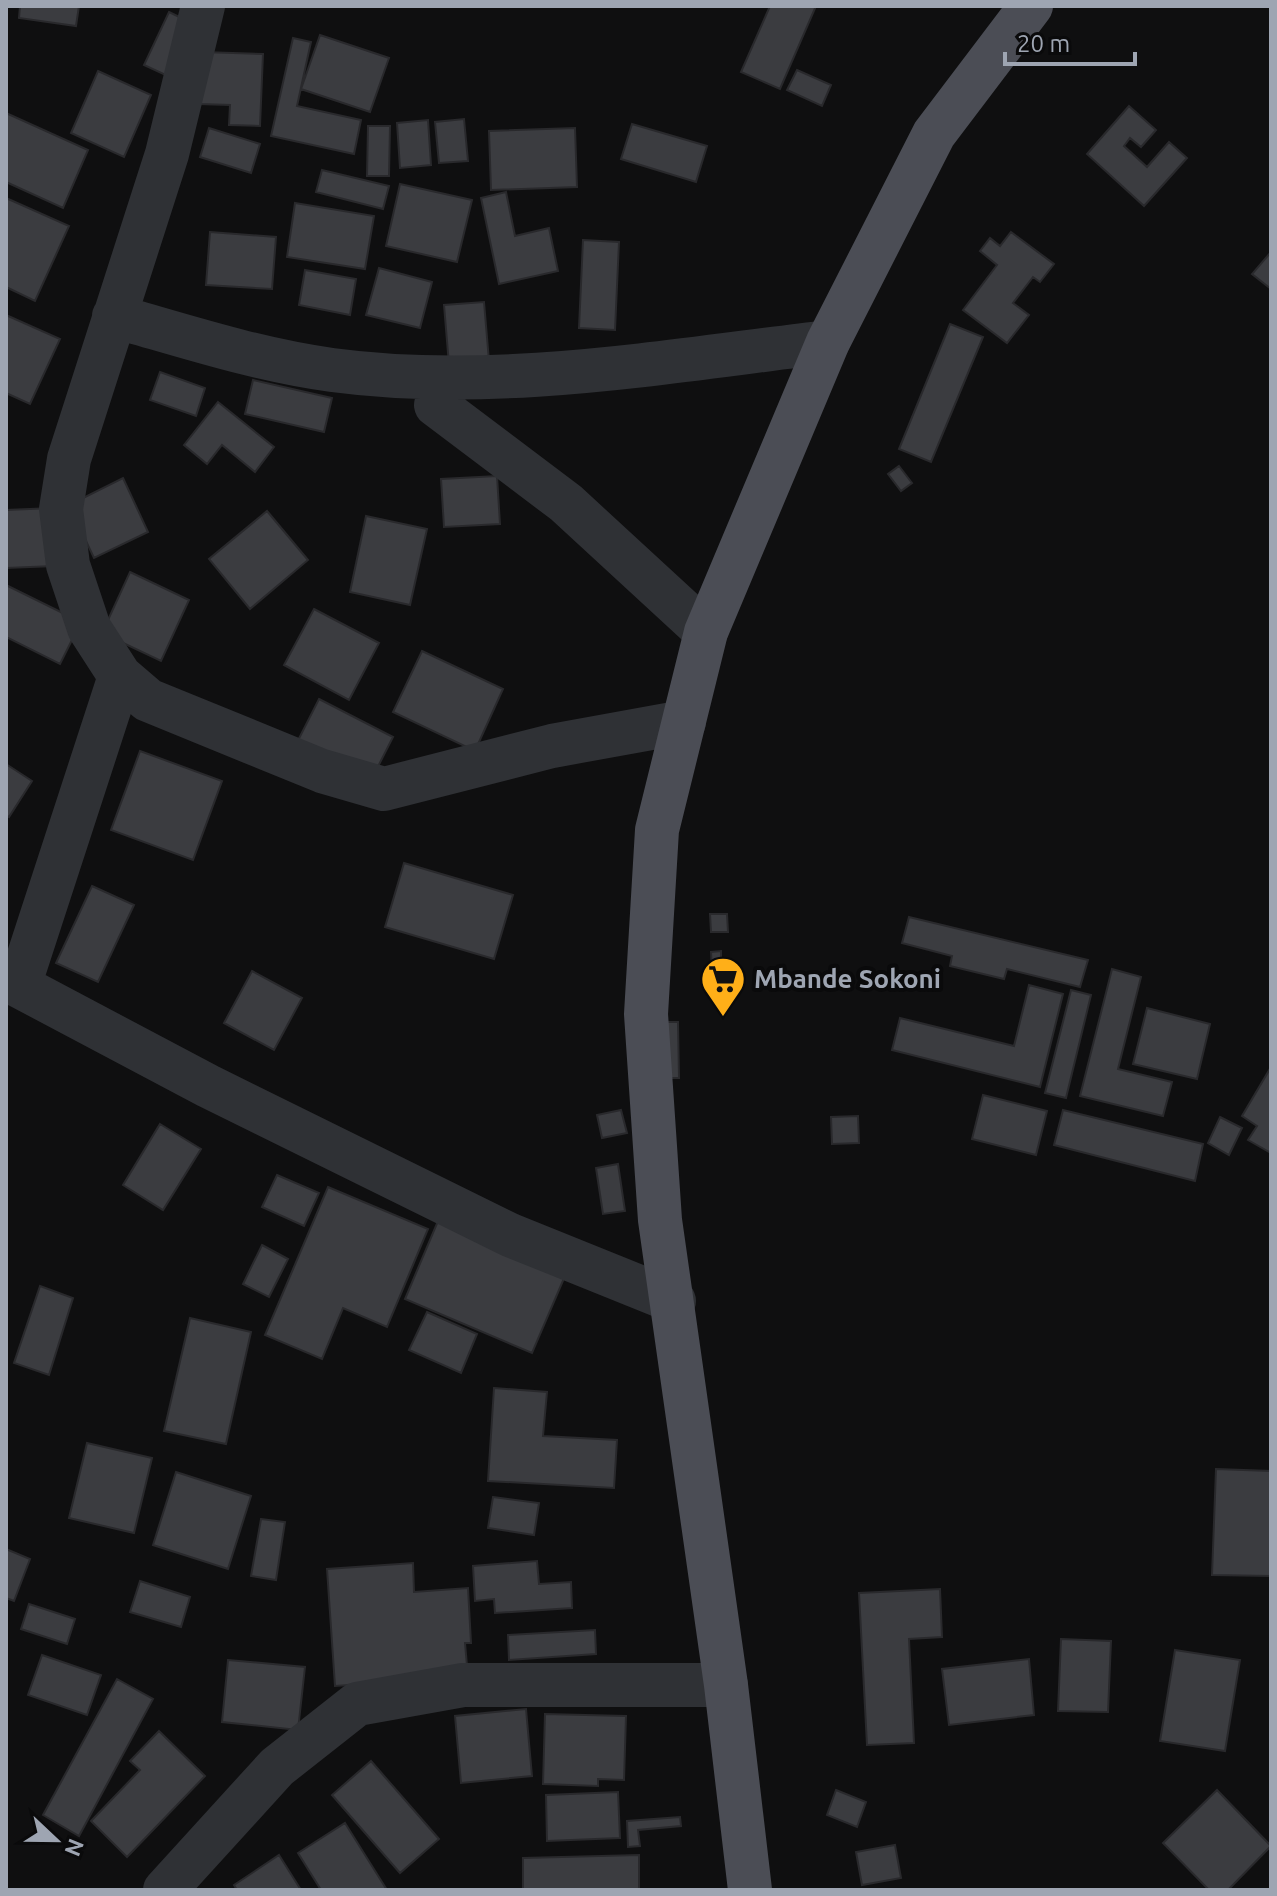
<svg xmlns="http://www.w3.org/2000/svg" width="1277" height="1896" viewBox="0 0 1277 1896" font-family="Ubuntu,sans-serif">
  <rect width="100%" height="100%" fill="#0f0f10"/>
  <path fill="#3b3c40" stroke="#29292c" stroke-width="2" d="M20 6H79L76 26 19 18Z
    M770 6H816L780 89 741 72Z
    M169 12 196 25 172 78 144 65Z
    M320 35 389 58 370 112 301 89Z
    M293 38 311 42 297 106 361 120 354 154 271 136Z
    M202 52 263 54 260 126 229 125 230 105 199 104Z
    M797 70 831 85 822 106 787 90Z
    M98 71 151 95 124 157 71 133Z
    M1129 106 1156 130 1141 147 1130 138 1124 146 1147 167 1169 142 1187 158 1144 206 1087 154Z
    M6 113 88 150 63 208 6 182Z
    M464 119 468 161 439 163 435 122Z
    M428 120 431 165 400 168 397 123Z
    M632 124 707 146 696 182 621 159Z
    M368 126H390L389 176H367Z
    M209 128 260 144 251 173 200 157Z
    M575 128 577 187 491 190 489 131Z
    M322 170 389 186 383 209 316 192Z
    M400 184 472 200 457 262 386 246Z
    M506 192 515 236 549 228 558 271 499 284 481 198Z
    M6 198 69 226 35 301 6 287Z
    M295 203 374 216 365 269 287 257Z
    M210 232 276 237 272 289 206 285Z
    M1011 232 1054 264 1040 282 1033 277 1013 303 1029 315 1007 343 963 310 997 265 980 251 990 238 1000 246Z
    M583 240 619 242 615 330 579 328Z
    M1271 252V289L1252 274Z
    M379 268 432 282 420 328 366 315Z
    M305 270 356 279 350 315 299 305Z
    M484 302 489 361 449 365 444 305Z
    M6 315 60 339 30 404 6 393Z
    M950 324 983 337 931 462 899 449Z
    M160 372 205 388 196 416 150 400Z
    M253 380 332 398 324 432 245 414Z
    M218 402 274 447 255 472 222 445 207 464 184 445Z
    M899 466 912 483 901 491 888 474Z
    M497 476 500 524 444 527 441 479Z
    M123 478 148 532 94 558 69 505Z
    M53 508 55 566 6 568V510Z
    M267 511 308 560 250 609 209 559Z
    M366 516 427 529 410 605 350 592Z
    M130 572 189 600 161 661 102 633Z
    M6 585 81 622 60 664 6 637Z
    M314 609 379 643 349 700 284 665Z
    M422 651 503 689 475 751 393 712Z
    M319 699 393 737 360 802 286 764Z
    M140 751 222 781 193 860 111 830Z
    M6 764 32 781 9 817 6 815Z
    M404 863 513 895 494 959 385 927Z
    M92 886 134 905 98 982 56 963Z
    M710 914H727L728 932H711Z
    M909 917 1088 960 1080 987 1007 969 1004 979 950 966 952 956 902 943Z
    M721 951V971H712L711 952Z
    M1112 969 1141 977 1118 1069 1172 1082 1163 1116 1080 1096Z
    M252 971 302 998 274 1050 224 1023Z
    M1029 985 1063 994 1040 1087 892 1050 900 1018 1014 1046Z
    M1071 990 1091 995 1066 1098 1045 1093Z
    M1147 1008 1210 1024 1197 1079 1133 1064Z
    M662 1022H678L679 1078H663Z
    M1271 1067V1153L1248 1140 1257 1126 1242 1116Z
    M983 1095 1047 1111 1036 1155 972 1139Z
    M621 1110 627 1133 602 1138 597 1115Z
    M1063 1110 1203 1144 1195 1181 1054 1145Z
    M858 1116 859 1143 832 1144 831 1117Z
    M1220 1117 1242 1128 1229 1155 1208 1143Z
    M160 1124 201 1149 163 1210 123 1185Z
    M618 1164 625 1211 603 1214 596 1168Z
    M277 1175 319 1193 304 1226 262 1207Z
    M328 1187 428 1229 387 1327 343 1308 322 1359 265 1335Z
    M438 1221 565 1276 532 1353 405 1299Z
    M262 1245 288 1259 269 1297 243 1284Z
    M40 1286 73 1298 49 1375 14 1363Z
    M427 1312 477 1334 461 1373 409 1350Z
    M190 1318 251 1332 226 1444 164 1431Z
    M494 1388 547 1392 543 1436 617 1440 614 1488 488 1481Z
    M87 1443 152 1458 134 1533 69 1518Z
    M1216 1469 1271 1471V1576L1212 1575Z
    M176 1472 251 1496 228 1569 153 1545Z
    M493 1497 539 1503 534 1535 488 1528Z
    M261 1519 285 1522 276 1580 251 1576Z
    M6 1549 30 1559 14 1601 6 1598Z
    M537 1561 539 1584 571 1582 572 1608 495 1613 494 1599 475 1601 473 1566Z
    M413 1563 414 1592 468 1588 471 1643H465L468 1677 335 1686 327 1569Z
    M140 1581 190 1597 181 1627 130 1612Z
    M940 1589 942 1637 909 1639 914 1743 867 1745 859 1593Z
    M29 1604 75 1619 67 1644 21 1629Z
    M595 1630 596 1654 509 1660 508 1635Z
    M1061 1639 1111 1641 1108 1712 1058 1711Z
    M1175 1650 1240 1660 1225 1751 1160 1741Z
    M42 1655 101 1675 87 1715 28 1695Z
    M1029 1659 1034 1715 949 1725 942 1669Z
    M228 1660 305 1667 298 1730 222 1722Z
    M117 1679 153 1699 79 1836 43 1815Z
    M526 1709 532 1776 461 1783 455 1716Z
    M545 1714 626 1716 624 1780 598 1779V1786L543 1784Z
    M159 1731 205 1776 127 1857 91 1821 140 1770 130 1761Z
    M371 1761 439 1839 400 1873 332 1795Z
    M836 1790 866 1802 857 1827 827 1815Z
    M1217 1790 1271 1846 1228 1890H1209L1163 1843Z
    M618 1792 620 1838 547 1841 546 1795Z
    M680 1817 681 1826 638 1830 640 1846 628 1847 627 1821Z
    M345 1823 387 1890H321L298 1853Z
    M895 1845 901 1878 862 1885 856 1852Z
    M279 1855 301 1890H237L234 1885Z
    M639 1855V1890H523V1858Z"/>
  <g fill="none" stroke-linecap="round" stroke-linejoin="round">
    <path stroke="#2f3135" stroke-width="44" d="M203 6 167 154 69 459 61 509 68 565 89 628 120 676 148 700 322 771 384 789 552 746 684 722
      M114 316C185 336 258 360 332 370 496 392 666 361 828 342
      M436 405 566 503 706 632
      M6 979 208 1086 510 1235 674 1301
      M19 986 120 676
      M165 1890 277 1767 357 1704 463 1685H726"/>
    <path stroke="#4b4d55" stroke-width="44" d="M750 1890 726 1685 660 1220 646 1014 657 830 706 632 828 342 934 134 1031 6"/>
  </g>
  <defs>
    <g id="supermarket-pin" transform="scale(2.3)"><path d="M0 17L-7.5 6A9.5 9.5 0 1 1 7.5 6Z" fill="#ffaf18" stroke="#0a0a0b"/><path d="M-6-5.5h2.5l.6 2H6L4.5 2H-2.5L-4.4-4H-6ZM-1.5 3.2a1.3 1.3 0 1 0 .1 0ZM3 3.2a1.3 1.3 0 1 0 .1 0Z" fill="#111"/></g>
  </defs>
  <g fill-rule="evenodd">
    <use href="#supermarket-pin" x="723" y="979"/>
  </g>
  <g text-anchor="middle" stroke-width="8" stroke-linejoin="round" paint-order="stroke">
    <g font-size="26" font-weight="bold" fill="#9ea5b2" stroke="#0a0a0b" text-anchor="start">
      <text x="754" y="988">Mbande Sokoni</text>
    </g>
  </g>
  <rect width="1277" height="1896" fill="none" stroke="#9ea5b2" stroke-width="16"/>
  <g transform="translate(56 1840) rotate(112)" stroke="#0a0a0b" stroke-width="6" paint-order="stroke">
  <path d="M0-6L14 30L0 20L-14 30Z" fill="#9ea5b2"/>
  <text y="-12" font-size="22" font-weight="bold" text-anchor="middle" fill="#9ea5b2">N</text>
  </g>
  <path d="M1005 52v12h130v-12" fill="none" stroke="#9ea5b2" stroke-width="4"/>
  <text x="1017" y="52" font-size="24" fill="#9ea5b2" stroke="#0a0a0b" stroke-width="6" paint-order="stroke">20 m</text>
</svg>
